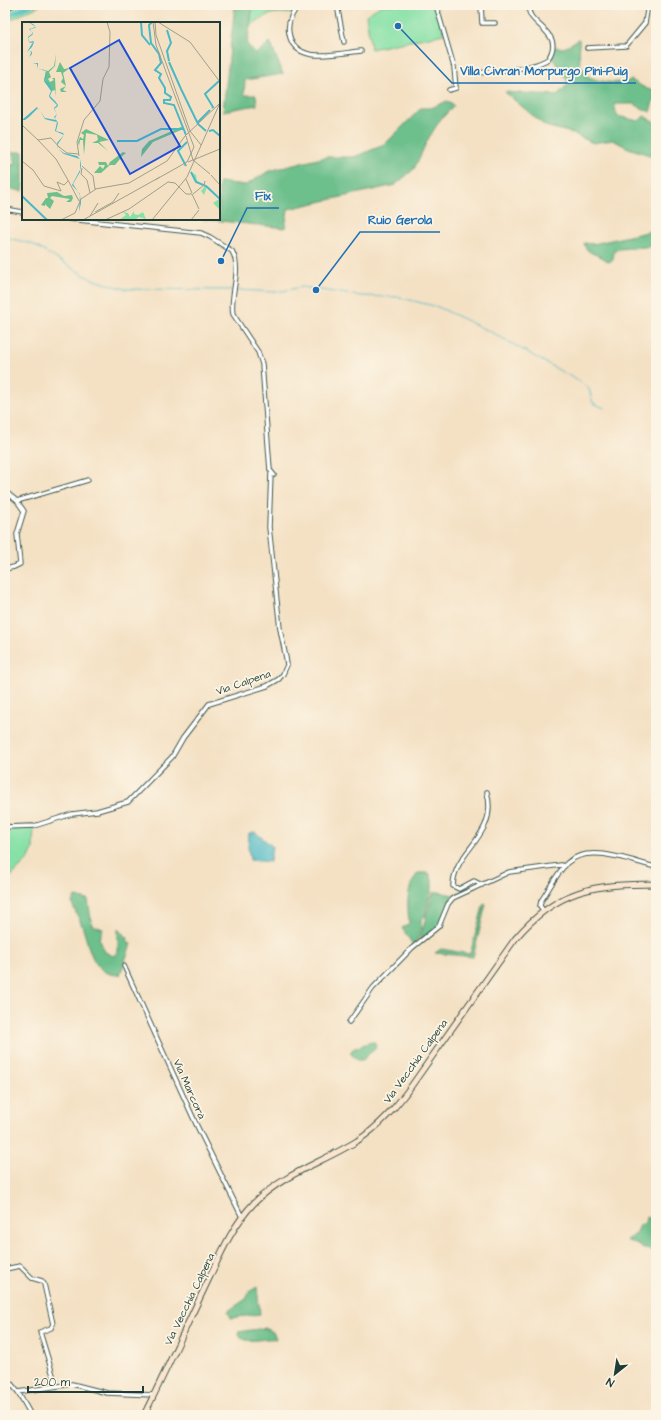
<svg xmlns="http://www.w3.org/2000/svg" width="661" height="1420" viewBox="0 0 661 1420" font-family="'Architects Daughter',sans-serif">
  <rect width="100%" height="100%" fill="#fcf5e5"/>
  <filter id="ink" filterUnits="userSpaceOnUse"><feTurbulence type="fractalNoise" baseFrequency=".025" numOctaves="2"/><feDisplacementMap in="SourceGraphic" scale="8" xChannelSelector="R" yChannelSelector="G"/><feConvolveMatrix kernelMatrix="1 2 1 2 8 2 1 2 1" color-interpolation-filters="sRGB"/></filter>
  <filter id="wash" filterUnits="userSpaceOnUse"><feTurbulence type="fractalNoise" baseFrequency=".012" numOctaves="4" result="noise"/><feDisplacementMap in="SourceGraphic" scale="16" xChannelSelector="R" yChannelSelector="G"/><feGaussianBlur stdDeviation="0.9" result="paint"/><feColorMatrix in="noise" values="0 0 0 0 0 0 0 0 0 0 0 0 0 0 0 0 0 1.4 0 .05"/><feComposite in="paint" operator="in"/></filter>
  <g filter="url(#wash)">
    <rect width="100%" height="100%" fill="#f4e1c4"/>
    <path fill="#87e1a7" stroke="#538f6e" d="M13 5H41L5 22V9Z
      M252 5H299L292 14C273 10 261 16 248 29L251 21Z
      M382 5H436L444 34 371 49 366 15Z
      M34 826 33 849 28 860 5 882V827Z"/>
    <path fill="#6dbf8c" stroke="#467e60" d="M235 5H253L247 44 256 54 270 42 283 74 245 80 244 95H256L257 105 223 111Z
      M579 39 580 66 584 68 585 75C598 82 617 85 631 80L647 89 656 91 650 112 634 104H614L617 116 639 121 644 116 656 123V157L628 148 613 140 593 143 572 133 545 126 505 92 557 95 569 83 551 56 554 47 564 48Z
      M447 101 454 106 440 120 428 139 414 169 395 185 288 209 285 228 203 219H219V182L246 185 269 171 326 157H354L384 145 421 108H431Z
      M12 152H23V191L11 189 5 194V166L16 164Z
      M656 230V246L619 249 614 251 613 260 608 262C601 253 586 256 584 243L593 244Z
      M418 873H429L432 880V888L425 916 421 920C421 929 420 939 413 945L402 928 408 925 409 922C407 903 406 889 418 873Z
      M475 885 477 886 451 900 440 925 419 942 433 893 439 892 453 895Z
      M75 897 88 900 92 925 103 929 99 938 105 952 113 956 118 952V929L128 938 127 942 131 944 120 975C90 976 89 943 81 923 78 916 74 910 72 903Z
      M484 903 486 904 473 957 435 953 441 949 470 954Z
      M370 1042H375L376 1047 363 1060H357L350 1053 353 1049Z
      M646 1217 656 1220V1253L626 1240 636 1234 640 1225 645 1223Z
      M257 1287 260 1314 231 1318 228 1311 246 1299 249 1292Z
      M265 1328 273 1332 276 1339C263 1337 242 1347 238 1332Z"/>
    <path fill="#4ab8c5" stroke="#347a7c" d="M255 832 272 846 270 862 250 860 248 847 249 833Z"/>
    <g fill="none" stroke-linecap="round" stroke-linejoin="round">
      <path stroke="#4ab8c5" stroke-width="1" d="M5 237 32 244 91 279 125 289 233 290
        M236 290 277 292 302 287 360 296 398 297 438 307 493 333 582 383 589 389 593 403 604 408"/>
      <path stroke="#4ab8c5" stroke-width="4" d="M5 17 31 5"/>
    </g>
  </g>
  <g filter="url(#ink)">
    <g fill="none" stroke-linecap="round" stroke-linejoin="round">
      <g stroke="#3f564a" stroke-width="5.5">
        <path id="street" d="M299 5C292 13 287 23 289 33 294 66 338 53 361 51
          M337 5 344 42
          M436 5 454 67 456 88 449 90
          M481 5 482 23H495
          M587 48 626 46 645 23 648 5
          M475 73C493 72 533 69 548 59 567 31 524 25 529 5
          M5 209 23 212
          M69 219 201 233 210 237 232 251C243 270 229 295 233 314L258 352 262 364 270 470 274 475
          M5 491 17 501 24 511 17 534 20 564 14 567 5 569
          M17 501 88 480
          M5 827 34 826 72 814 97 811 128 802 172 757 183 738 209 704 267 686 279 679 283 674 287 665 286 658 280 629 269 527 271 473
          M482 885 474 881 459 889 453 886C454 849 499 837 487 792
          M543 910 540 906 541 901C549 889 557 873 567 863 589 843 630 861 656 867
          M124 966 197 1126 242 1217
          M349 1022 373 988 412 948 439 926 448 904 453 898 509 872 561 865 565 866
          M5 1269 20 1266 32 1278 42 1281 44 1284 53 1324 51 1328 40 1332 56 1385
          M5 1376 18 1392 31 1415
          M18 1392 72 1384 107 1393 154 1395"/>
      </g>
      <g stroke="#3f564a" stroke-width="7">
        <path id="secondary" d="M5 8 11 5
          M144 1415C165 1373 185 1329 205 1287 219 1258 231 1227 254 1203 283 1174 323 1162 357 1141 380 1126 396 1107 412 1085L515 939C557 889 594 884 656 884"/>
      </g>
      <use href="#street" stroke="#fff" stroke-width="3.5"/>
      <use href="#secondary" stroke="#fbe5cf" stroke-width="5"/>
    </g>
  </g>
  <g text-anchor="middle" stroke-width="3.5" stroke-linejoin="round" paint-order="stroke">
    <g font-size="11" fill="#1f3d34" stroke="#fcf5e5">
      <text transform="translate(243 682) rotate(-19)" y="4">Via Calpena</text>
      <text transform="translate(415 1061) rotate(-54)" y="4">Via Vecchia Calpena</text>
      <text transform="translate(190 1089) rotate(66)" y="4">Via Marcorà</text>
      <text transform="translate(189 1299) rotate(-64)" y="4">Via Vecchia Calpena</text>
    </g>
  </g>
  <g transform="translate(22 22)">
    <rect width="198" height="198" fill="#f4e1c4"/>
    <path d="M171 151 174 153 175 159 187 165 198 177V188L191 181 197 177 185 165 182 173 179 169 183 164 173 159ZM112 189V192L116 193 121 190 124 197 117 195 114 197 97 198 104 193 101 190 106 191 108 195Z" fill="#87e1a7"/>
    <path d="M34 32 33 44 27 50 29 55 26 57 28 60 32 58 30 56H33L34 75 33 68 30 69 22 59 24 49 19 47 26 49 32 44ZM38 40 42 47 48 46 41 51 44 64 41 68 45 70H39L38 67 44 64 39 60 41 56 39 50H34ZM159 105 162 106V107L159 106V108L131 120 119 135 120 127 127 119ZM64 107 87 118 77 120 86 129 76 121H70L76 118 75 113 64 111 62 133 61 118H58L57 124 56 120 58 115 61 117 62 113 59 111ZM101 130 104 131 99 135 100 139 98 137 93 143H88L79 151H72L78 144 81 147 83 143H77L76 140H84L86 144 88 140ZM35 170 42 174 50 173 51 176 49 180H44L48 177 30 174 28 176 32 179 28 187 23 182V184L19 183 24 176H26L25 171Z" fill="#6dbf8c"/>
    <path d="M6 0 11 2 14 5 13 6 8 7 11 12 10 13 6 16 7 18V19L8 20 11 19 12 20 10 25 5 30 6 31 9 29H10V32L7 35 11 37V41H16V47L22 48 24 49V56L22 59 27 61 28 64 30 69 28 74 33 79 36 83 35 85 32 87 35 92 33 96 36 101 34 109 41 111 42 113 36 122V127L42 131 55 134 58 137 59 143 58 150 51 162 58 173 59 181 57 190 63 198 57 190 58 172 50 163 58 148V137L42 132 36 127 35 121 42 113 33 109 35 100 26 98 23 97 16 86 7 95 3 98H0L15 85 23 96 34 98 32 95 35 92 32 86 35 83 28 76 27 74 29 69 22 59 24 49 16 47 15 42 11 41V37L7 35 10 29 6 31 5 30 11 20 9 21 7 20 6 16V15L11 11 7 7 14 5Z" fill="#4ab8c5"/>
    <path fill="none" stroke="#4ab8c5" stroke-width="2" d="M119 0 120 13 128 23M130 0 127 3 129 21 137 32 139 41 133 48 139 52 137 56 143 66V71L149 75 148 78H142V81L152 83 164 113M145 8 149 21 145 29 147 39M147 40 159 67M159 67 176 102 184 109M190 86 191 85 183 72 197 59M176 100 188 88M187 109 191 108 198 114M95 119H115L139 107H162M164 144 156 129 165 120M169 150 174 160 184 164 198 177M0 174 25 198"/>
    <path fill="none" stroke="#9f9f8a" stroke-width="1" d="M131 0 134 23 172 125 165 140 133 158M133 0 134 13 168 109 179 123M136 0 168 20 198 60M0 103 16 118 29 116 38 126M164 114 171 138 188 152M16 118 34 137 47 160M37 125 45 131 57 132M57 134 55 120 62 98 78 79 81 57 87 45 88 10 85 0M0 139 11 148 22 164M166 140 198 127M60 144 71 154 73 167M60 146 59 152 65 158 68 171M189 153 198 163M164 157 170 171M47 160 57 179M22 164 39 169 35 160 42 163 46 159M73 167 107 161 145 139 163 114 197 82M170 172 177 187M171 172 182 163 183 159M107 187 146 160 153 161 164 172H170M73 190 91 180 97 171M68 194 76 181M39 198 53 191 59 177 74 167M61 198 138 155M83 198 107 187M130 198 165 155 197 83M169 198 177 188"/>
    <path fill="#1d4ed8" fill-opacity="0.15" stroke="#1d4ed8" stroke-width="2" d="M97 18 158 124 108 152 48 46Z"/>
    <rect width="198" height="198" fill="none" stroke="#1f3d34" stroke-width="2"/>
  </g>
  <path fill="none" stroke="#1f6fb2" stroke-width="1.5" d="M398 26L452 83H636M221 261L247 208H279M316 290L360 232H440"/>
  <g fill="#1f6fb2" stroke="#fcf5e5" stroke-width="1.5">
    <circle cx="398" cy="26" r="4"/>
    <circle cx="221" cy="261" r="4"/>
    <circle cx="316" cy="290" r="4"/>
  </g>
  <g font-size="12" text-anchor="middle" font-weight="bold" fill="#1f6fb2" stroke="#fcf5e5" stroke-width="3.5" stroke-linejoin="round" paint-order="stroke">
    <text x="544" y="75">Villa Civran Morpurgo Pini-Puig</text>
    <text x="263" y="200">Fix</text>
    <text x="400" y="224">Ruio Gerola</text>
  </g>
  <rect width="661" height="1420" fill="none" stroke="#fcf5e5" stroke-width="20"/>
  <g transform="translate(615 1374) rotate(210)" stroke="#fcf5e5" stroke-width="3" paint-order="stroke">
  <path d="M0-3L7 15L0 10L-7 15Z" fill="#1f3d34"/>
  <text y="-6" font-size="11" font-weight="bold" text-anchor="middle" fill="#1f3d34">N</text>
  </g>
  <path d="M28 1386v6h115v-6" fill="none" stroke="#1f3d34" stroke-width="2"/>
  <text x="34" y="1386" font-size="12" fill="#1f3d34" stroke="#fcf5e5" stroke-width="3" paint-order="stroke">200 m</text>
</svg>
